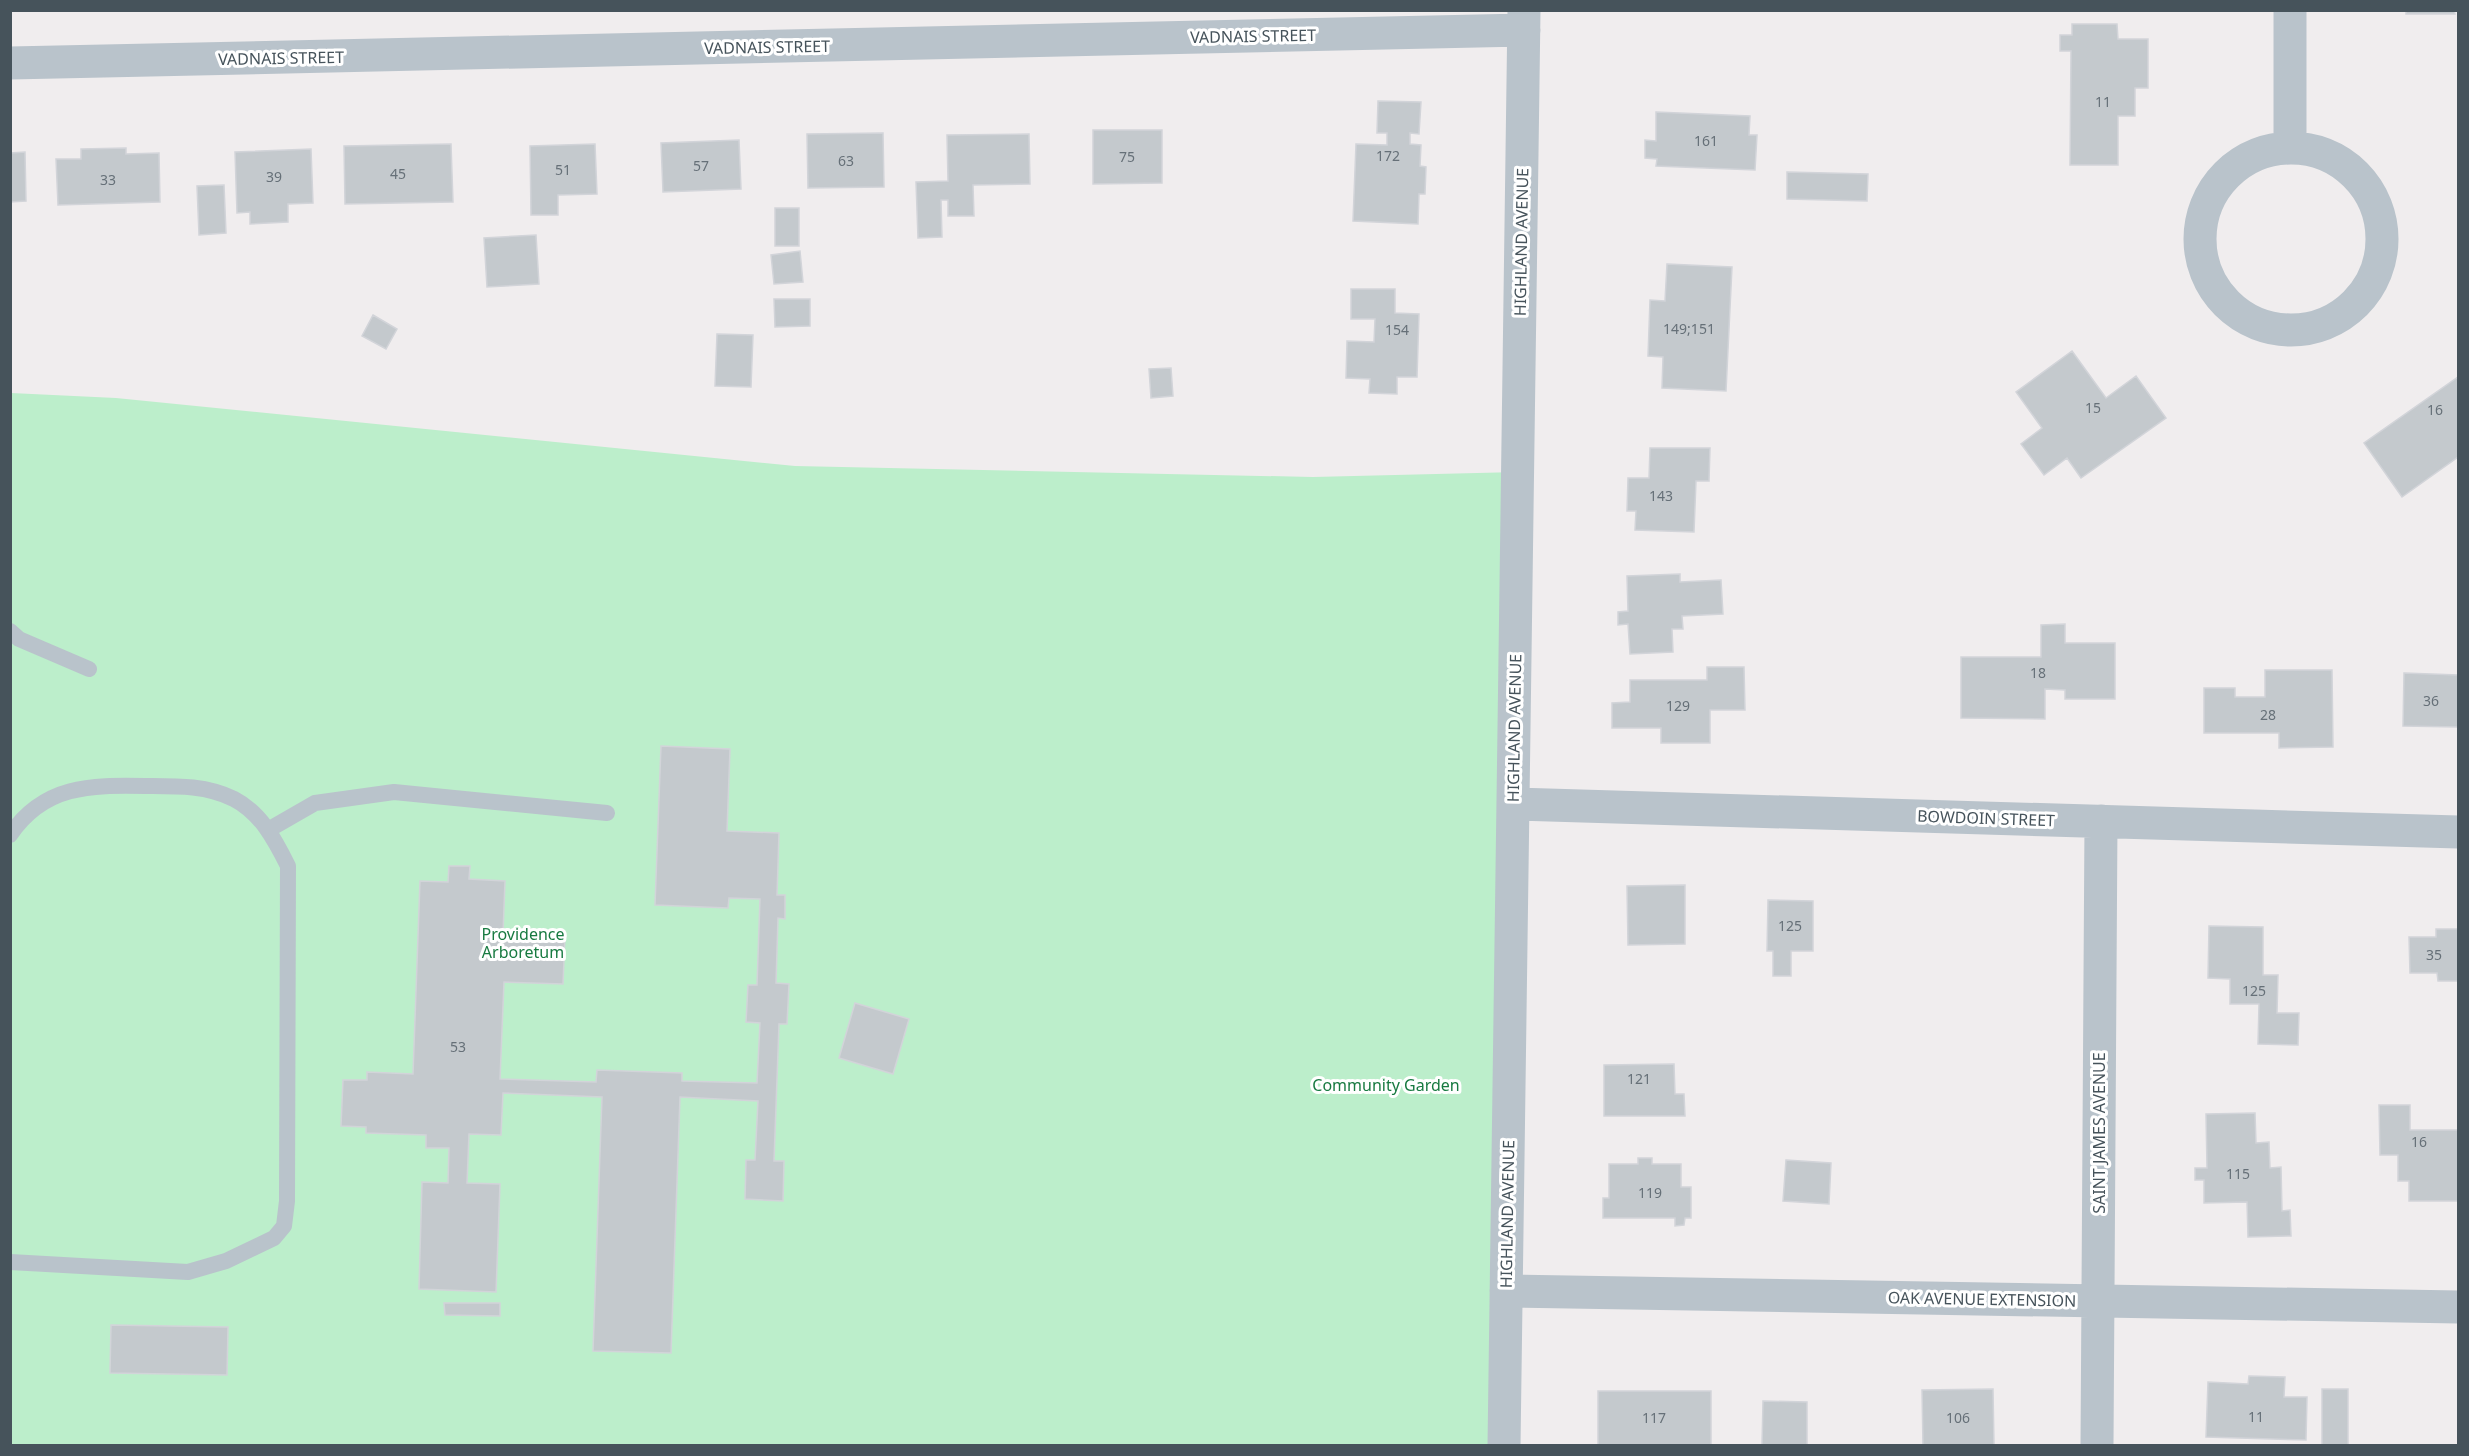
<svg xmlns="http://www.w3.org/2000/svg" width="2469" height="1456" viewBox="0 0 2469 1456" font-family="'Noto Sans',sans-serif">
  <rect width="100%" height="100%" fill="#f0edee"/>
  <path fill="#bceecb" d="M11 393 116 398 795 466 1313 477 1518 472 1504 1445 11 1446Z"/>
  <path fill="#c4c9cd" stroke="#d2d4d9" stroke-width="1.5" d="M2406 10H2454L2455 14H2406Z
    M2072 24H2117L2118 39H2148V88H2135V116H2118V165H2070L2071 51H2060V35H2072Z
    M1378 101 1421 102 1419 134 1410 133V144L1421 145 1420 166 1426 167 1425 194H1419L1418 224 1353 221 1356 144 1387 145V133H1377Z
    M1656 112 1750 116 1749 135H1757L1755 170 1656 166 1657 159 1645 158V140L1656 141Z
    M1093 130H1162V183L1093 184Z
    M883 133 884 187 808 188 807 134Z
    M1029 134 1030 184 973 185 974 216H948V200H941L942 237 918 238 916 182 948 181 947 135Z
    M739 140 741 189 663 192 661 143Z
    M451 144 453 202 345 204 344 146Z
    M595 144 597 194 558 195V215H531L530 146Z
    M126 148V154L159 153 160 202 58 205 56 159H81V149Z
    M311 149 313 203 288 204V222L250 224V212L237 213 235 152Z
    M25 152 26 201 10 202V153Z
    M1787 172 1868 174 1867 201 1787 199Z
    M224 185 226 233 199 235 197 186Z
    M775 208H799V246H775Z
    M536 235 539 284 487 287 484 238Z
    M800 251 803 282 774 284 771 255Z
    M1667 264 1732 267 1726 391 1662 388 1663 357 1648 356 1650 300 1665 301Z
    M1351 289H1395V313L1419 314 1417 377H1397V394L1369 393 1370 379 1346 378 1347 341 1374 342 1375 319H1351Z
    M774 299H810V326L775 327Z
    M373 315 397 329 386 349 362 336Z
    M717 334 753 335 751 387 715 386Z
    M2072 351 2106 398 2136 376 2166 418 2081 478 2067 458 2044 475 2021 444 2042 428 2016 392Z
    M1171 368 1173 396 1151 398 1149 369Z
    M2458 377V457L2402 497 2364 443Z
    M1650 448H1710L1709 481H1696L1694 532 1635 530 1636 511H1627L1628 478H1649Z
    M1680 574V582L1721 580 1723 614 1682 616 1683 629H1672L1673 652 1630 654 1628 624 1618 625V612L1628 611 1627 576Z
    M2065 624V643H2115V699H2065V690L2045 689V719L1961 718V657H2041V625Z
    M1707 667H1744L1745 710H1710V743H1661V728H1612V703L1630 702V680H1707Z
    M2265 670H2332L2333 747 2279 748V733H2204V688H2235V697H2265Z
    M2404 673 2458 675V727L2403 726Z
    M661 746 730 749 727 831 779 833 777 895H785V919L778 918 776 983 789 984 787 1024H779L774 1161H784L783 1201 745 1199 746 1160H755L758 1101 680 1097 671 1353 593 1351 602 1097 503 1093 501 1135 469 1134 467 1183 500 1184 496 1292 419 1289 422 1182 448 1183 449 1148H426V1135L366 1133V1127L341 1126 343 1080H367V1072L413 1074 420 881 448 882 449 866H470L469 879 505 881 503 934 565 936 563 984 504 982 500 1079 596 1082 597 1070 682 1073V1081L757 1083 760 1023 746 1022 748 985H757L760 899 729 898 728 908 655 905Z
    M1685 885V944L1628 945 1627 886Z
    M1768 900 1813 901V951H1791V976H1773V951H1767Z
    M2209 926 2263 927V975H2278L2277 1013H2299L2298 1045 2258 1044 2259 1004H2230V979L2208 978Z
    M2436 929H2458V981H2438L2437 973H2410L2409 937H2436Z
    M855 1003 909 1019 893 1074 839 1058Z
    M1674 1064 1675 1094H1684L1685 1116H1604V1065Z
    M2379 1105H2410V1130H2458V1201H2409V1181H2398V1155H2380Z
    M2255 1113 2256 1143 2269 1142 2270 1168 2281 1167 2282 1211 2290 1210 2291 1236 2248 1237 2247 1202 2204 1203V1180H2195V1168H2207L2206 1114Z
    M1638 1158H1652V1164H1681V1187H1691V1218H1685L1684 1225 1675 1226V1218H1603V1198H1609V1164H1638Z
    M1786 1160 1831 1163 1829 1204 1783 1201Z
    M444 1303H500V1316L445 1315Z
    M111 1325 228 1327 227 1375 110 1373Z
    M2249 1376 2285 1377 2284 1397H2307L2306 1440 2206 1437 2208 1382 2248 1384Z
    M1993 1389 1994 1446H1923L1922 1390Z
    M2322 1389H2348V1446H2322Z
    M1598 1391H1711V1446H1598Z
    M1763 1401 1807 1402V1446L1762 1445Z"/>
  <g fill="none" stroke-linecap="round" stroke-linejoin="round">
    <path stroke="#b9c3cb" stroke-width="16" d="M10 631 19 639 89 669
      M268 830 315 803 394 792 607 813
      M10 835C44 785 90 785 145 786 175 786 206 785 234 799 261 813 275 840 288 866L287 1201 284 1226 274 1238 226 1261 188 1272 10 1262"/>
    <path stroke="#b9c3cb" stroke-width="33" d="M2290 10V148
      M10 63 1524 30
      M2200 239a91 91 0 1 1 182 0a91 91 0 1 1-182 0Z
      M1513 804 2458 832
      M1506 1291 2458 1307
      M1504 1446 1524 10
      M2097 1446 2101 821"/>
  </g>
  <g text-anchor="middle" stroke-width="6" stroke-linejoin="round" paint-order="stroke">
    <g font-size="14" fill="#667078">
      <text x="2103" y="107">11</text>
      <text x="1706" y="146">161</text>
      <text x="1388" y="161">172</text>
      <text x="1127" y="162">75</text>
      <text x="846" y="166">63</text>
      <text x="701" y="171">57</text>
      <text x="563" y="175">51</text>
      <text x="398" y="179">45</text>
      <text x="274" y="182">39</text>
      <text x="108" y="185">33</text>
      <text x="1689" y="334">149;151</text>
      <text x="1397" y="335">154</text>
      <text x="2093" y="413">15</text>
      <text x="2435" y="415">16</text>
      <text x="1661" y="501">143</text>
      <text x="2038" y="678">18</text>
      <text x="2431" y="706">36</text>
      <text x="1678" y="711">129</text>
      <text x="2268" y="720">28</text>
      <text x="1790" y="931">125</text>
      <text x="2434" y="960">35</text>
      <text x="2254" y="996">125</text>
      <text x="458" y="1052">53</text>
      <text x="1639" y="1084">121</text>
      <text x="2419" y="1147">16</text>
      <text x="2238" y="1179">115</text>
      <text x="1650" y="1198">119</text>
      <text x="2256" y="1422">11</text>
      <text x="1654" y="1423">117</text>
      <text x="1958" y="1423">106</text>
    </g>
    <g font-size="16" fill="#46535b" stroke="#fff">
      <text transform="translate(1253 36) rotate(-1)" y="6">VADNAIS STREET</text>
      <text transform="translate(767 47) rotate(-1)" y="6">VADNAIS STREET</text>
      <text transform="translate(281 58) rotate(-1)" y="6">VADNAIS STREET</text>
      <text transform="translate(1521 242) rotate(-89)" y="6">HIGHLAND AVENUE</text>
      <text transform="translate(1514 728) rotate(-89)" y="6">HIGHLAND AVENUE</text>
      <text transform="translate(1986 818) rotate(2)" y="6">BOWDOIN STREET</text>
      <text transform="translate(2099 1133) rotate(-90)" y="6">SAINT JAMES AVENUE</text>
      <text transform="translate(1507 1214) rotate(-89)" y="6">HIGHLAND AVENUE</text>
      <text transform="translate(1982 1299) rotate(1)" y="6">OAK AVENUE EXTENSION</text>
    </g>
    <g font-size="16" fill="#187a41" stroke="#fff">
      <text x="523" y="940">Providence<tspan x="523" dy="18">Arboretum</tspan></text>
      <text x="1386" y="1091">Community Garden</text>
    </g>
  </g>
  <rect width="2469" height="1456" fill="none" stroke="#46535b" stroke-width="24"/>
</svg>
